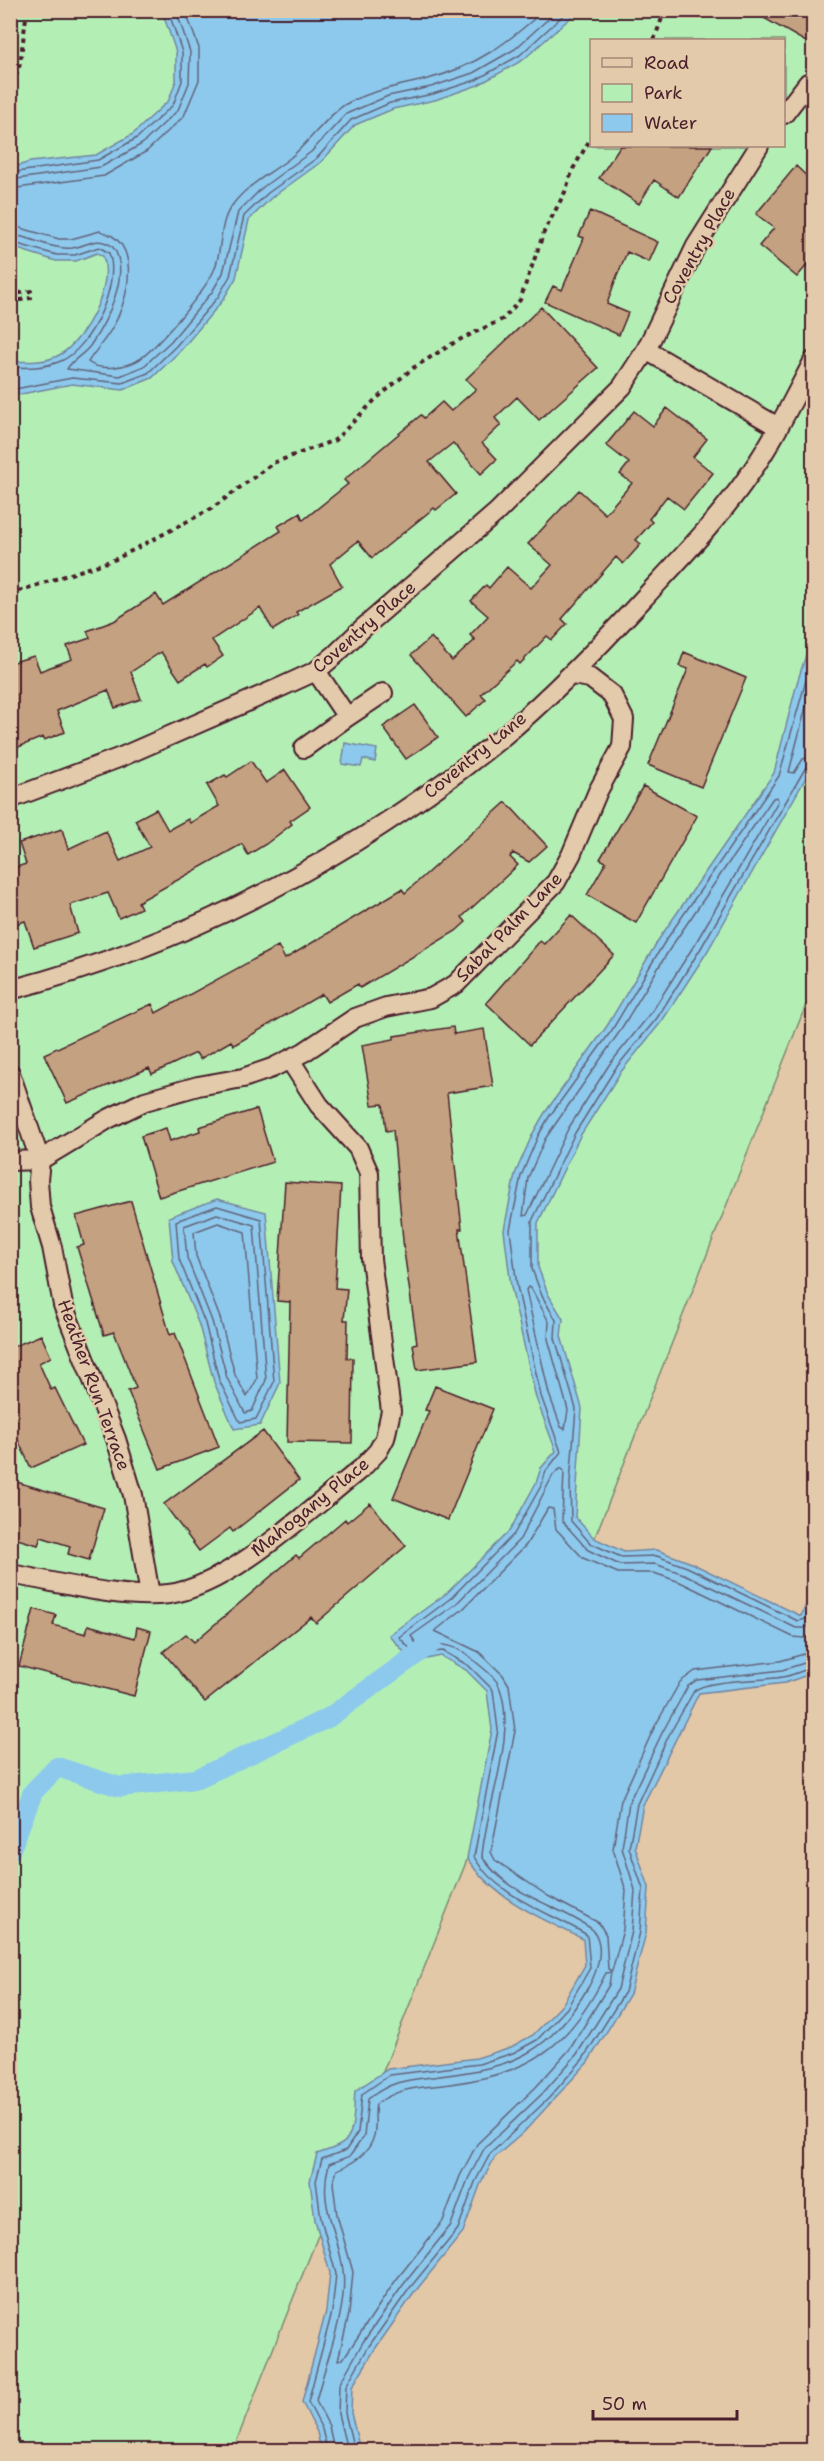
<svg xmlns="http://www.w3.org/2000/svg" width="824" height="2461" viewBox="0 0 824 2461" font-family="'Shantell Sans',sans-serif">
  <rect width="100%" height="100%" fill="#e3c8a7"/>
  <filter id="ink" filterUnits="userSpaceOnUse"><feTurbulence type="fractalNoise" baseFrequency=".0167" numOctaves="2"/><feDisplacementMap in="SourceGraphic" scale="12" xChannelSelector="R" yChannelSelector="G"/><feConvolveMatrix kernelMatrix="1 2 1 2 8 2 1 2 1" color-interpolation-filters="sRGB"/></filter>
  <g filter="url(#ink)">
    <path fill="#b3efb5" stroke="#7e8770" stroke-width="1.5" fill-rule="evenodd" d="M11 11H813V987L233 2450H11ZM592 40H784V146H592Z"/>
    <path fill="#8cc9ed" stroke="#72859f" stroke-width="1.5" d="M162 11V10L578 11 523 60 478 85 435 100 393 109 355 125 321 162 271 198 249 220 236 278 223 300 181 350 152 378 123 390 72 384 11 396V361C27 362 47 363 61 354 86 338 114 285 103 256L97 253 76 261H56L11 247V168L30 162 96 155 133 134 169 100 176 80V52Z
      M813 633V765L707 952 662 1021 620 1073 580 1136 538 1223V1267L548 1294 563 1319 561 1336 582 1408 575 1517 594 1538 624 1552 657 1550 689 1562 801 1616 813 1589V1673L785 1683 699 1693 643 1805 635 1847 649 1887 646 1933 630 1994 588 2062 523 2133 495 2157 480 2185 463 2232 414 2293 375 2349 352 2387 351 2413 360 2450H321L317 2432 302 2402 326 2311 330 2273 315 2220 310 2181 317 2154C325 2151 333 2149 340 2145 357 2137 353 2107 355 2091L388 2069 477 2058 511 2047 533 2035 562 2005 585 1965 583 1939C542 1919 492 1898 467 1858L492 1730 487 1691 466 1670 441 1656 413 1662 389 1635 447 1593 510 1530 536 1483 541 1468 556 1451 536 1398 511 1287 504 1230 515 1174 533 1133 544 1114 607 1026 659 939 774 773 797 683Z
      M345 743 377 749 375 762 363 759 361 767 342 764Z
      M217 1199 266 1212 280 1383 260 1425 234 1429 214 1382 199 1325 173 1261 169 1217Z"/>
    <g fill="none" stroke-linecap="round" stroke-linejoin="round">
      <path stroke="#646379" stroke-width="1.5" d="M10 173 98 160 137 138 173 105 182 81V52L168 10
        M10 180 101 167 142 144 178 110 189 83 190 52 176 10
        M10 189 104 176 147 151 184 116 199 80V48L185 10
        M10 225 59 239H71L100 231C140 241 130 290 117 319 110 335 97 348 88 362 100 372 127 367 140 359 158 346 207 289 215 268 222 250 219 223 231 207 246 185 270 174 290 158 308 144 329 113 346 104 372 90 399 86 428 79 475 67 509 42 544 10
        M10 235C31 236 50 250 72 248 88 246 96 235 112 246 133 271 106 323 90 346 83 355 72 360 67 369L120 376 144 366 171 341 212 292 223 273 238 212 263 187 311 152 346 114 388 96 431 87 473 73 515 49 558 10
        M10 242 57 255H75L99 247 109 253C121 283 91 348 61 361 44 368 28 368 10 367
        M10 390 72 378 122 383 148 373 176 346 218 297 230 276 244 216 268 193 317 158 351 120 390 103 433 94 476 80 520 55 569 10
        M814 676 789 772 794 773 803 759 814 756
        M814 764 806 767 701 948 657 1018 615 1069 575 1133 532 1221V1269L542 1296 556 1320 555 1338 576 1409 570 1482 571 1521 590 1543 621 1557 657 1556 687 1567 798 1621 806 1619 814 1603
        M777 797 778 801 773 810 695 944 651 1013 609 1065 568 1129 527 1215 523 1216 528 1178 545 1139 618 1034 671 947 773 798Z
        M217 1206 261 1219 274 1382 256 1419 240 1422 219 1380 205 1323 179 1259 176 1221Z
        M217 1214 254 1225 266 1380 252 1411 245 1413 227 1378 212 1321 187 1258 184 1226Z
        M218 1223 245 1232 257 1379 247 1397 235 1375 220 1318 196 1256 194 1232Z
        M528 1287 531 1288 549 1322 548 1339 568 1410 565 1429 561 1427 549 1394 526 1290Z
        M814 1634 804 1638 793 1637 680 1582 654 1573H618L583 1558 556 1529 553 1509 548 1508 526 1545 463 1609 435 1631 479 1652 503 1675 509 1685 515 1731 491 1852 495 1860 548 1896 599 1923 606 1935 608 1969 612 1971 623 1930 626 1891 613 1849 621 1800 654 1728 680 1682 695 1671 780 1661 814 1651
        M611 1972 609 1985 570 2049 536 2087 477 2144 460 2176 443 2221 396 2280 343 2359 338 2360 349 2314 353 2272 337 2215 333 2183 337 2170C354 2163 374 2151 375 2129 376 2120 374 2113 376 2104 401 2086 421 2088 450 2084 531 2074 570 2046 606 1973Z
        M327 2450 322 2429 308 2402 332 2312 336 2274 321 2219 316 2181 322 2159 346 2150 358 2132 362 2094 390 2075 479 2064 513 2053 537 2040 567 2008 590 1968 587 1935C550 1912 497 1897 474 1857L498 1730 493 1690 469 1666 443 1651 415 1654 399 1637 451 1598 514 1534 541 1486 546 1471 561 1452 541 1396 517 1286 510 1230 521 1176 538 1136 549 1117 612 1030 664 943 779 776 814 652
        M334 2450 329 2426 316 2401C325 2362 348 2311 343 2271 339 2232 317 2206 329 2164L350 2156 364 2136 368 2099C394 2079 409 2080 440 2076 516 2067 549 2053 589 1986 598 1970 605 1946 593 1930 558 1904 505 1895 482 1856 486 1805 518 1735 499 1686 496 1677 484 1669 477 1663 458 1644 443 1643 418 1646L411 1636 456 1604 520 1539 553 1475 561 1468 564 1471 562 1521 588 1550 620 1565 655 1564 684 1574 796 1628H805L814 1622
        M347 2450 338 2414 339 2385 363 2342 403 2285 451 2225 468 2179 484 2149 543 2093 577 2054 618 1989 632 1931 635 1890 622 1848 629 1802 663 1731 688 1686 697 1680 782 1670 814 1660
        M354 2450 345 2413 346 2386 369 2346 409 2289 458 2229 475 2182 490 2154 549 2098 583 2059 625 1992 640 1932 643 1889 629 1848 637 1804 669 1735 694 1691C707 1679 762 1681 782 1677 793 1676 803 1669 814 1668"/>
      <path stroke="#8cc9ed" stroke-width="20" d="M10 1851 33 1792 57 1767 120 1787 196 1779 328 1718 431 1644"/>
    </g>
    <path fill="#c4a180" stroke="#4a1f2b" stroke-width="1.5" d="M750 10H804L813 16V46Z
      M620 146H712L679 197 654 180 639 204 599 178Z
      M796 166 813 182V258L797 277 759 246 774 228 756 214Z
      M590 211 658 242 649 262 627 252 615 281 607 304 628 313 619 335 545 302 553 286 562 290 584 238 579 236Z
      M541 307 598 368 539 420 517 397 495 418 501 425 482 443 497 459 481 474 453 443 429 462 456 494 436 510 434 508 372 558 358 541 330 564 342 586 296 612 298 615 273 630 260 608 212 640 223 656 207 667 205 664 180 680 161 652 131 672 141 699 115 708 108 690 57 711 65 732 44 740 43 737 16 748 10 735V663L34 656 40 671 72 659 67 646 90 638 87 631 114 621 156 594 163 605 281 531 278 526 300 513 303 520 348 484 344 480 421 415 424 418 442 402 451 411 476 389 466 379Z
      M667 408 707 439 693 457 713 473 684 509 667 496 649 519 652 522 636 540 641 544 623 564 616 557 562 619 567 624 552 640 547 636 520 664 517 661 481 694 486 699 466 717 411 655 431 637 452 661 475 640 470 635 488 616 471 601 486 585 489 588 507 567 531 588 552 565 528 544 579 490 605 514 632 483 620 474 629 463 606 445 634 411 653 426Z
      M684 652 746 678 701 787 648 765 688 669 679 666Z
      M415 705 438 737 406 759 383 727Z
      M251 761 266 783 285 770 310 807 290 821 292 824 266 844 248 855 242 844 138 902 141 908 119 918 108 893 70 905 78 933 34 947 25 921 10 926V869L26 864 19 843 62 829 68 849 106 831 120 861 150 847 135 820 156 809 168 830 188 819 190 823 219 806 207 785 225 775 227 777Z
      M643 786 697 816 636 923 587 895 606 862 600 859Z
      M506 802 547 846 529 862 513 853 510 857 518 865 462 917 466 922 456 931 360 988 358 984 327 1002 322 994 234 1045 231 1041 200 1059 196 1053 152 1074 149 1068 67 1103 44 1054 152 1004 156 1013 278 946 285 959 402 889 405 893Z
      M571 915 614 955 530 1045 486 1003 540 941 544 944Z
      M453 1027 454 1034 484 1029 493 1086 447 1093 462 1229H459L477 1362 417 1370 413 1344 417 1343 404 1251 393 1130 386 1131 383 1104 372 1105 362 1045 394 1039V1036Z
      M257 1109 273 1162 159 1197 141 1136 166 1128 170 1141 200 1131 199 1127Z
      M285 1182 341 1186 335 1288 347 1289 344 1320H348L347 1358H353L352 1443 287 1442 290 1302 277 1301Z
      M131 1201 170 1335 175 1333 219 1447 160 1469 128 1391 136 1388 114 1332 104 1335 77 1247 84 1245 76 1216Z
      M41 1335 51 1357 39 1363 51 1390 55 1388 83 1445 31 1468 10 1423V1348Z
      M435 1386 493 1409 448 1520 393 1498 429 1411 425 1410Z
      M263 1431 299 1480 233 1532 230 1528 199 1551 164 1504Z
      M10 1480 104 1508 89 1560 68 1554 70 1546 41 1537 38 1545 10 1537Z
      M370 1503 406 1546 316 1623 311 1617 205 1702 163 1652 186 1634 194 1642 296 1555 299 1558 345 1519 347 1522Z
      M34 1609 56 1615 53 1625 86 1634 88 1625 135 1638 137 1627 151 1631 134 1696 19 1666Z"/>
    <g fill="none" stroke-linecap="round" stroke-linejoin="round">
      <g stroke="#4a1f2b" stroke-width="22">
        <path id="minor" d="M784 114 808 83
          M646 350 778 427
          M316 671 347 717 383 693
          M304 748 347 717
          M10 799 121 757 281 687 316 671 335 655 363 628 497 512 622 387 646 350 696 246 759 146
          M10 990C190 943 356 856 500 739 551 697 598 648 643 599 680 559 718 520 749 475 774 440 793 399 814 360
          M10 1073 40 1160 38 1180 40 1207 52 1247 63 1305 116 1439 133 1495 150 1595
          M10 1161 40 1160 108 1119 145 1101 198 1086 243 1078 272 1068 304 1052 355 1018 386 1007 431 998 456 984 556 882 571 855 598 791 622 747 624 719 612 695 590 678 572 675
          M10 1574C59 1582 120 1600 169 1594 231 1586 312 1507 362 1468L378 1451 385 1438 391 1411 371 1259 369 1173 358 1148 319 1105 290 1060"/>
      </g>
      <path stroke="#4a1f2b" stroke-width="4" stroke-dasharray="4.5 4.5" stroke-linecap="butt" d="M654 40 665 10
        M10 93 20 64 27 10
        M10 295 31 291V298L10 302
        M10 594 116 559 211 509 273 463 335 440 376 399 413 368 457 341 503 319 520 300 544 232 565 192 573 169 592 136"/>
      <use href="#minor" stroke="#e3caab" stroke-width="18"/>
    </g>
  </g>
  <g text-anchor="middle" stroke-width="5" stroke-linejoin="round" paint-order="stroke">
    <g font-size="18" fill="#4a1f2b" stroke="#e3caab">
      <text transform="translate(699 246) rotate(-61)" y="6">Coventry Place</text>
      <text transform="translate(364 627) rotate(-41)" y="6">Coventry Place</text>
      <text transform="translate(475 755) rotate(-39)" y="6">Coventry Lane</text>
      <text transform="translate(509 927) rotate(-46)" y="6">Sabal Palm Lane</text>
      <text transform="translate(94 1385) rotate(70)" y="6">Heather Run Terrace</text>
      <text transform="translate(310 1507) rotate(-39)" y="6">Mahogany Place</text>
    </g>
  </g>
  <rect width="824" height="2461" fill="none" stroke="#e3caab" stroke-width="36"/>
  <rect x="18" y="18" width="788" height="2425" fill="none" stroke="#4a1f2b" stroke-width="2" filter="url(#ink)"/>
  <rect x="590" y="39" width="195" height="108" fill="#e3caab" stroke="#a68678" stroke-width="1.5"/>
  <rect x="602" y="58" width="30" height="9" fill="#e3caab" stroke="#a68678" stroke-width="1.5"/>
  <text x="644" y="69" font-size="18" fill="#4a1f2b">Road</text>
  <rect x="602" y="84" width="30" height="18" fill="#b3efb5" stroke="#a68678" stroke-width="1.5"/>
  <text x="644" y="99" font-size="18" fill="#4a1f2b">Park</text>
  <rect x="602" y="114" width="30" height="18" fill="#8cc9ed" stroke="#a68678" stroke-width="1.5"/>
  <text x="644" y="129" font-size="18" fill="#4a1f2b">Water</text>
  <path d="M593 2410v9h144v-9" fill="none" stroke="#4a1f2b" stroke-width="3"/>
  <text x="602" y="2410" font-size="18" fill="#4a1f2b" stroke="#e3caab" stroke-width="4.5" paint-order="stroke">50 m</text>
</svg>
